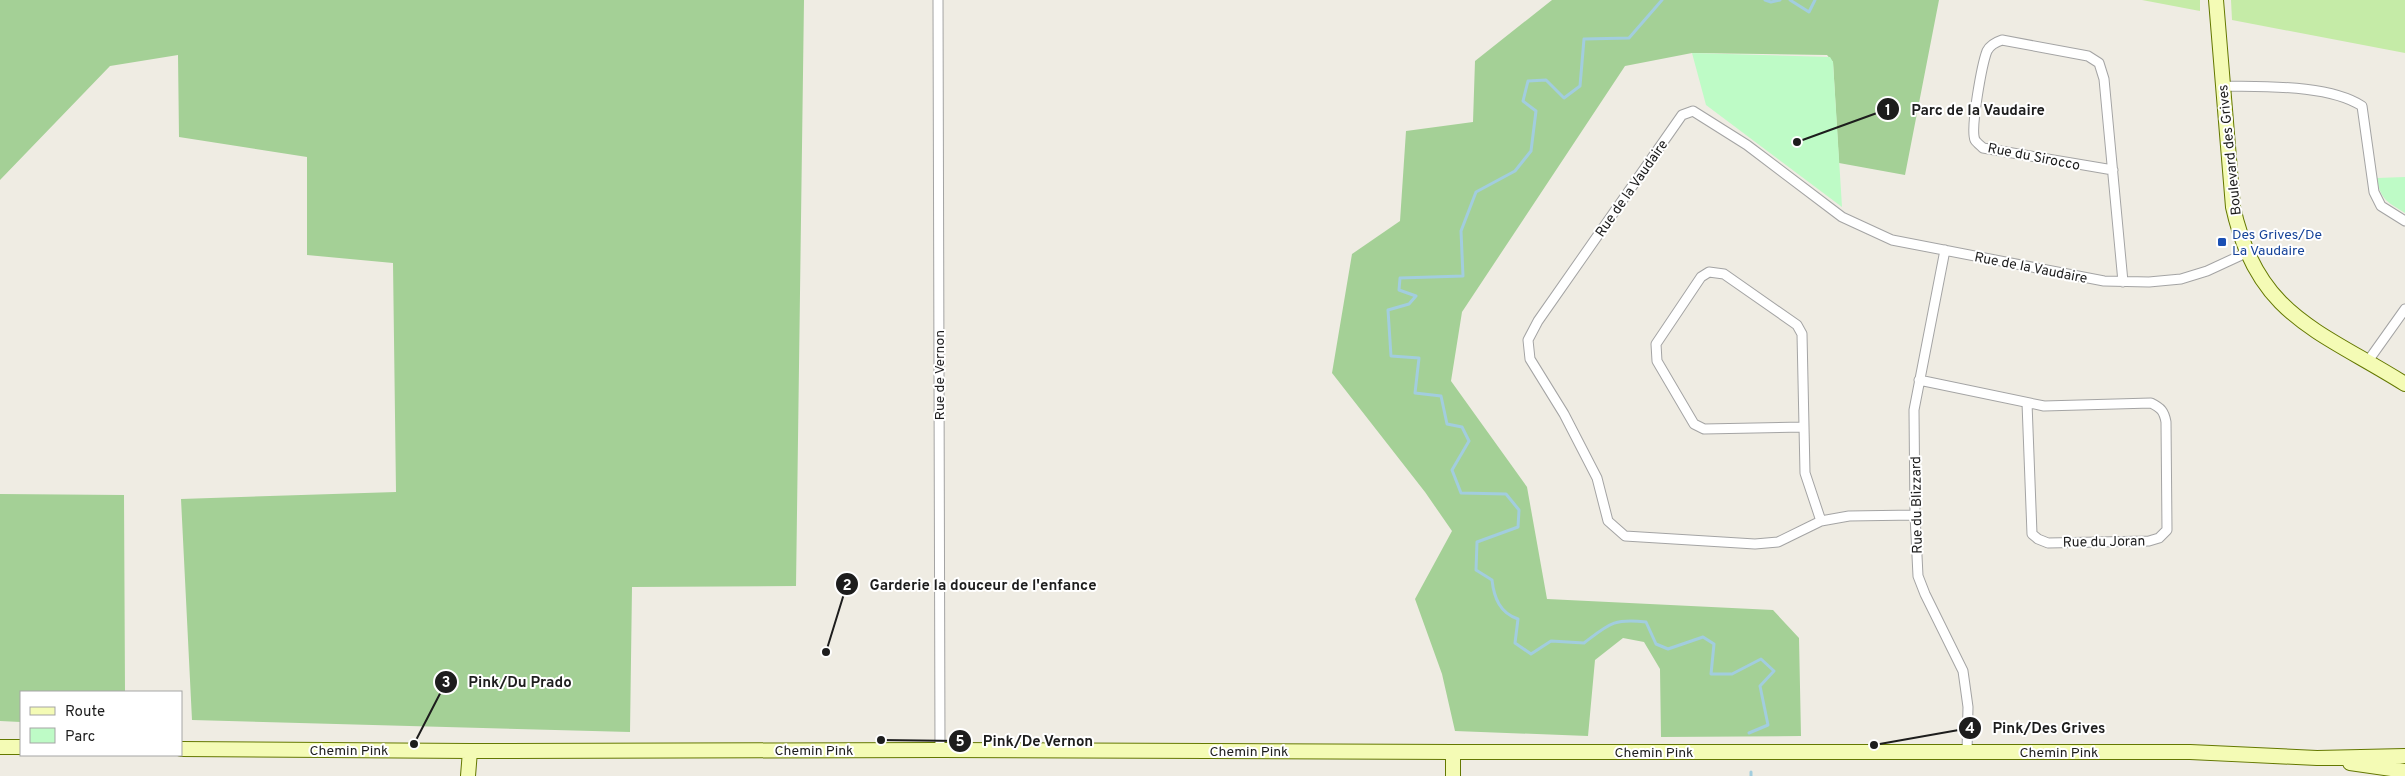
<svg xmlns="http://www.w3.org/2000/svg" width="2405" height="776" viewBox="0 0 2405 776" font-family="Overpass,sans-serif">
  <rect width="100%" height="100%" fill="#efece3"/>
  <path fill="#c5eba7" d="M2142 0H2200V11Z
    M2231 0H2405V53L2232 20Z"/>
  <path fill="#a4d096" d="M0 0H804L796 586 632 587 630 732 192 720 181 499 396 492 393 263 307 255V157L179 137 178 55 110 66 0 180Z
    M1552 0H1939L1905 175 1839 163 1833 62 1827 55 1692 53 1625 66 1462 312 1451 381 1527 487 1547 599 1773 610 1799 638 1801 736 1661 737 1660 669 1644 642 1623 638 1595 660 1588 736 1455 731 1442 674 1415 599 1452 531 1425 492 1332 373 1352 254 1400 221 1406 131 1473 122 1475 61Z
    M0 494 124 495 125 692H21V722L0 721Z"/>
  <path fill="#befbc6" d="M1692 53 1830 57 1833 62 1842 207 1706 105Z
    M2405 177V213C2388 202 2380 200 2377 178Z"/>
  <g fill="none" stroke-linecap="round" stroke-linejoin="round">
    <path stroke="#a2cdde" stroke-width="3" d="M1662 0 1629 38 1584 39 1580 86 1564 98 1546 80 1528 81 1523 101 1536 111 1531 151 1515 171 1476 192 1461 231 1463 276 1400 278 1399 290 1416 296 1409 304 1388 310 1391 356 1419 358 1415 393 1441 396 1447 424 1462 427 1469 441 1452 470 1461 493 1506 494 1519 510 1518 527 1477 542 1476 570 1492 580C1494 598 1500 613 1518 619L1515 643 1531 654 1551 641 1584 643C1609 624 1614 618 1646 622L1656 644 1668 649 1703 637 1714 644 1711 674H1732L1761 659 1774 671 1760 686 1768 725 1749 733
      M1765 0 1771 2 1780 0
      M1790 0 1809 12 1815 0
      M1751 772V776"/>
    <g stroke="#a4a4a4" stroke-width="11">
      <path id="street" d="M938 0 940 750
        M2223 86C2263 87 2328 84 2362 106L2374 192 2381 206 2405 221
        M2113 170 1983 148C1981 146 1977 143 1975 140 1970 129 1982 64 1987 51 1990 45 1996 42 2002 40L2088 56 2099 63 2104 79 2123 282
        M1945 250 1914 410 1915 515 1918 576 1925 594 1963 671 1968 707 1967 752
        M2368 361 2405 309
        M1919 380 2044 406 2151 403C2161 408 2164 411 2166 422L2167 530 2159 538 2149 541 2048 543 2038 539 2032 534 2027 403
        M1803 427 1704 429 1694 424 1657 361 1656 344 1701 277 1709 272 1724 274 1797 325 1802 334 1805 473 1821 521
        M1915 515 1849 516 1821 521 1778 542 1755 544 1625 536 1608 521 1597 478 1564 414 1530 359 1528 340 1538 321 1682 115 1693 111 1747 145 1842 217 1892 240 2104 281 2149 282 2181 279 2207 271 2246 253"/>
    </g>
    <g stroke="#647801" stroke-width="16">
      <path id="secondary" d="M2216 0 2233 207C2257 316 2319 330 2405 384
        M0 747H21
        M181 749 470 751 940 750 1453 752H2190L2317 758 2405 756
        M2350 763 2405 771
        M468 776 470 751
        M1453 776V752"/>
    </g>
    <use href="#street" stroke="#fff" stroke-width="9"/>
    <use href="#secondary" stroke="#f4fbb5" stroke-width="14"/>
  </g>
  <rect fill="#1a4fb4" stroke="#fff" stroke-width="2" x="2217" y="237" width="10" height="10" rx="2.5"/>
  <g text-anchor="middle" stroke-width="4" stroke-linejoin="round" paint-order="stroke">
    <g font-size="14" fill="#1d1d1d" stroke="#fff">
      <text transform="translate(2229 150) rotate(-96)" y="5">Boulevard des Grives</text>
      <text transform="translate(2034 156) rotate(11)" y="5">Rue du Sirocco</text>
      <text transform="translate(1631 188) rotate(-55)" y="5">Rue de la Vaudaire</text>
      <text transform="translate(2031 267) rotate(11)" y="5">Rue de la Vaudaire</text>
      <text transform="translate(939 375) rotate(-90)" y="5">Rue de Vernon</text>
      <text transform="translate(1916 505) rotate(-91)" y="5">Rue du Blizzard</text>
      <text transform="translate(2104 541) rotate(-1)" y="5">Rue du Joran</text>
      <text x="349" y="755">Chemin Pink</text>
      <text x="814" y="755">Chemin Pink</text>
      <text x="1249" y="756">Chemin Pink</text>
      <text x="1654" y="757">Chemin Pink</text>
      <text x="2059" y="757">Chemin Pink</text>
    </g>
    <g font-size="14" fill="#164399" stroke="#fff" text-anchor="start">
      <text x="2232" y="239">Des Grives/De<tspan x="2232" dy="16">La Vaudaire</tspan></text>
    </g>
  </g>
  <path fill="none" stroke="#1d1d1d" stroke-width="2" d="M1797 142L1888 109M826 652L847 584M414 744L446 682M1874 745L1970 728M881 740L960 741"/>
  <g fill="#1d1d1d" stroke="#fff" stroke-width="2">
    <circle cx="1797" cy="142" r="5"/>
    <circle cx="826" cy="652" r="5"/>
    <circle cx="414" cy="744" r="5"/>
    <circle cx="1874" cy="745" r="5"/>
    <circle cx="881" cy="740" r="5"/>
    <circle cx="1888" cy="109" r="12"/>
    <circle cx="847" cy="584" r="12"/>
    <circle cx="446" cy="682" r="12"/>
    <circle cx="1970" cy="728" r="12"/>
    <circle cx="960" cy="741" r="12"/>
  </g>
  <g font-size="15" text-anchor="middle" font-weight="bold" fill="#fff">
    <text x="1888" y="115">1</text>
    <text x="847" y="590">2</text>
    <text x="446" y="687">3</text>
    <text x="1970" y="733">4</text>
    <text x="960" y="746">5</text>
  </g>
  <g font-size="15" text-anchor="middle" font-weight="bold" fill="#1d1d1d" stroke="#fff" stroke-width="4" stroke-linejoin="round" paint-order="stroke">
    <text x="1978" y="115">Parc de la Vaudaire</text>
    <text x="983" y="590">Garderie la douceur de l'enfance</text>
    <text x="520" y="687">Pink/Du Prado</text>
    <text x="2049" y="733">Pink/Des Grives</text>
    <text x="1038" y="746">Pink/De Vernon</text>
  </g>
  <rect x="20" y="691" width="162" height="65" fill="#ffffff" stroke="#a5a5a5"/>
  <rect x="30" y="707" width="25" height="8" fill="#f4fbb5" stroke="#a5a5a5"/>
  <text x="65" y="716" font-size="15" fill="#1d1d1d">Route</text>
  <rect x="30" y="728" width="25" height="15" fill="#befbc6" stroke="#a5a5a5"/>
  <text x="65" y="741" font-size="15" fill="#1d1d1d">Parc</text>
</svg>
